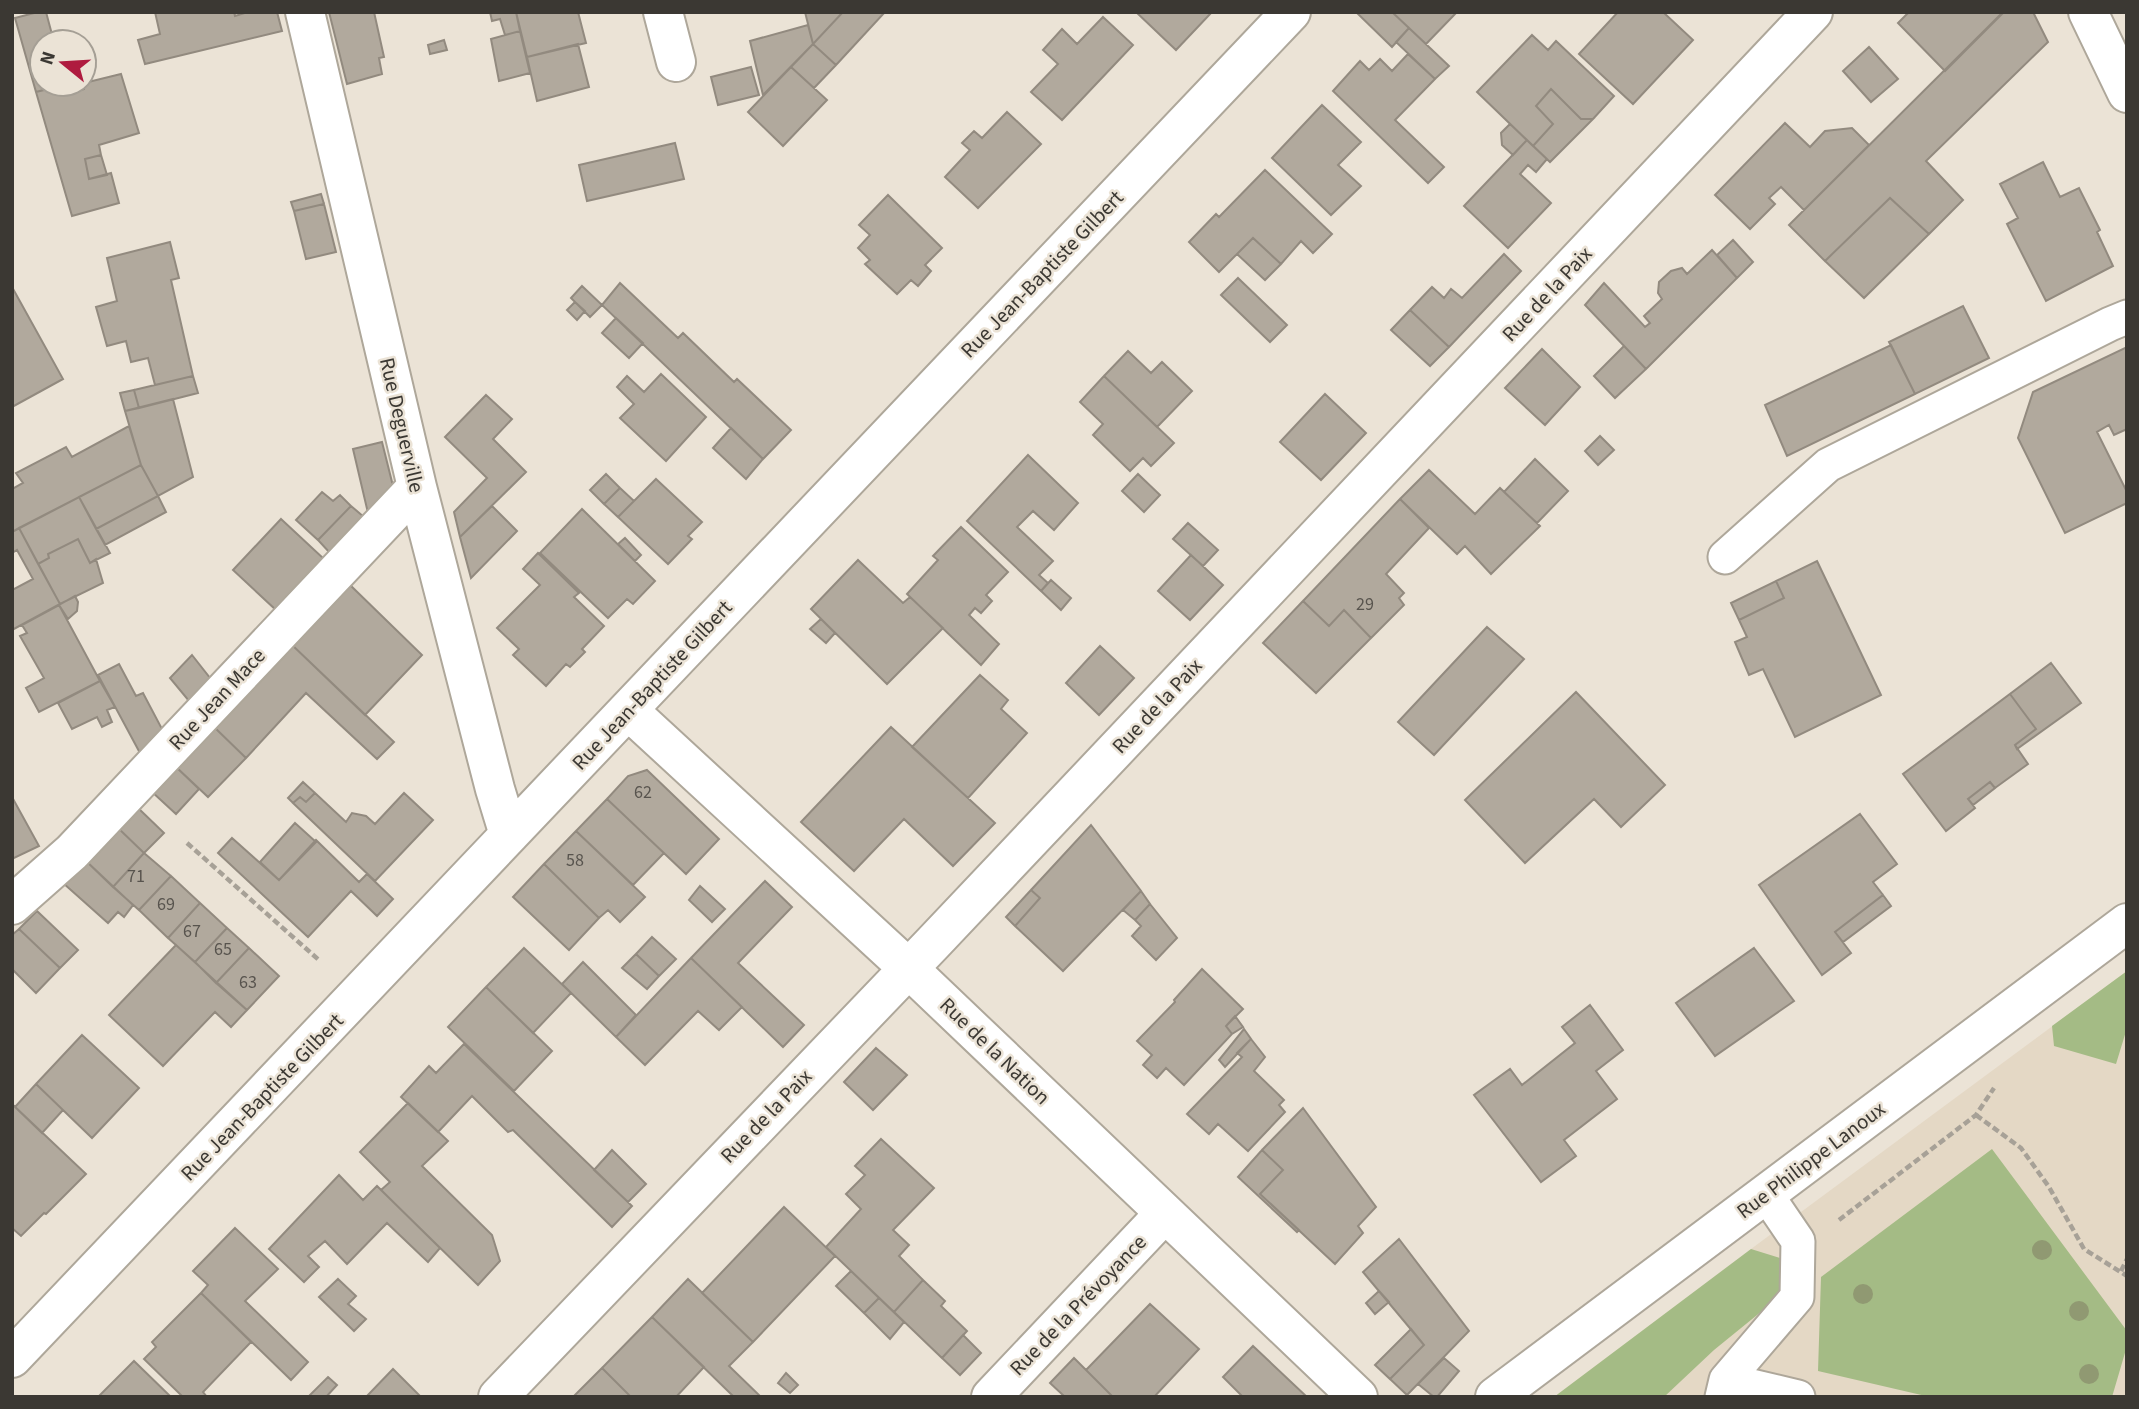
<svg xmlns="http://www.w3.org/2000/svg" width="2139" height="1409" viewBox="0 0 2139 1409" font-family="'Source Sans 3',sans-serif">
  <rect width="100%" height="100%" fill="#ebe3d6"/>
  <path fill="#e4d8c5" d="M2127 971V1397H1554L1751 1249Z"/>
  <path fill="#a4bb85" d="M2127 971V1028L2116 1064 2054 1046 2052 1026Z
    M1992 1149 2127 1331V1346L2112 1397H1930L1818 1371 1821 1277Z
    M1751 1249 1783 1259 1778 1298 1714 1350 1664 1397H1554Z"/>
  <path fill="#b1a99d" stroke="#928a7f" stroke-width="2" d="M38 12H46L54 42H42V84H65L36 92 15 18Z
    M155 12H234L235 16 248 12H277L282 31 145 64 138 40 160 34Z
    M329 12H374L384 57 379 58 382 74 347 84Z
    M490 12H516L520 31 505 35 500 19 492 21Z
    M516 12H578L586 43 527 57Z
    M805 12H843L813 44Z
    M843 12H885L836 65 813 44Z
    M1136 12H1212L1176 50Z
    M1356 12H1392L1409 28 1392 47Z
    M1392 12H1457L1426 44Z
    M1618 12H1663L1693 40 1633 104 1579 54Z
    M1909 12H2002L2003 13 1945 71 1898 23Z
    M2033 12 2048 42 1926 161 1963 200 1929 234 1890 198 1825 261 1789 225 2003 12Z
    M1103 17 1133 45 1062 120 1031 92 1058 64 1043 50 1062 29 1077 44Z
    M808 25 813 44 763 95 750 41Z
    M1409 28 1449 66 1435 79 1396 42Z
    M520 31 530 73 499 81 491 39Z
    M1532 35 1548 50 1556 41 1614 96 1593 119H1581L1551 89 1536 106 1553 124 1533 146 1477 92Z
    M444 40 447 50 430 54 428 45Z
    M578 44 589 87 537 101 527 57Z
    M813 44 836 65 814 88 791 67Z
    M1869 47 1898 79 1871 102 1843 71Z
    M1408 54 1435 79 1395 120 1444 167 1428 183 1333 91 1360 61 1369 70 1380 59 1392 71Z
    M751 67 759 95 718 105 711 77Z
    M791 67 827 100 783 146 748 112Z
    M121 74 139 133 99 145 101 155 85 159 89 179 111 173 119 203 72 216 36 92 69 84 72 93 84 89V83Z
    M1551 89 1581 119H1593L1550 162 1533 146 1553 124 1536 106Z
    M1322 105 1361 142 1338 165 1361 186 1331 215 1272 158Z
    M1007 112 1041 144 978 208 945 177 970 150 962 143 974 131 982 138Z
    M1785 123 1810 147 1825 131 1852 128 1869 145 1804 210 1781 187 1769 198 1775 204 1750 229 1715 195Z
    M1510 124 1527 140 1513 155 1502 145 1501 133Z
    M1527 140 1547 159 1536 172 1528 165 1520 174 1551 203 1508 248 1464 206Z
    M675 143 684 179 587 201 579 165Z
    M101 155 107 175 89 179 85 159Z
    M2043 162 2060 197 2079 188 2100 230 2097 232 2113 266 2046 301 2007 224 2018 218 2000 184Z
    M1265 170 1332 234 1313 253 1301 241 1281 264 1253 238 1219 272 1189 242 1216 214 1219 217Z
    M321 194 324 204 294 211 291 202Z
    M888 195 942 248 925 265 931 271 918 286 911 280 897 294 865 264 870 260 858 248 870 235 859 225Z
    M1890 198 1929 234 1864 298 1825 261Z
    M324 204 336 252 306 259 294 211Z
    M1253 238 1281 264 1265 280 1237 254Z
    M1733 240 1753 262 1737 278 1717 255Z
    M170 242 179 278 171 280 193 376 155 385 148 358 131 362 126 341 107 346 96 307 117 301 107 258Z
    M1712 250 1737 278 1646 369 1585 305 1604 283 1645 327 1650 323 1644 316 1662 299 1658 293 1659 282 1671 271 1682 268 1687 274Z
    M1504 254 1521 271 1449 347 1410 310 1432 287 1444 298 1451 289 1462 298Z
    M1238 278 1287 325 1270 342 1221 295Z
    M620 283 678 338 683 333 734 382 737 379 791 430 763 459 602 305Z
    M582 286 602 305 590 317 571 298Z
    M12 287 63 379 12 407Z
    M575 302 585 311 577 320 567 310Z
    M1963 306 1989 358 1915 394 1889 342Z
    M1410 310 1449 347 1430 366 1391 330Z
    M616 318 643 343 629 358 602 333Z
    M1891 345 1915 394 1787 456 1765 405Z
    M1624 346 1646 369 1615 398 1594 376Z
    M2127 347V429L2114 435 2109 425 2097 432 2127 492V503L2065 533 2018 438 2033 392Z
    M1542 349 1580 387 1545 425 1505 388Z
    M1128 351 1151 373 1162 362 1192 391 1157 427 1104 376Z
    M661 374 706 417 666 461 620 418 634 404 617 387 627 376 644 392Z
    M193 376 198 393 139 408 134 390Z
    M1104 376 1174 443 1151 466 1143 458 1130 471 1093 435 1103 424 1080 402Z
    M134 390 139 408 125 411 120 393Z
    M1325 394 1366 433 1321 480 1280 442Z
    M486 395 512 419 493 439 526 472 460 537 454 512 487 478 445 437Z
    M173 399 193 477 158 496 141 465 125 411Z
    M129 426 141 465 12 532V489L23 483 16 473 66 447 72 457Z
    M731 428 763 459 746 479 713 448Z
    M1600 436 1614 450 1598 465 1585 451Z
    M382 442 393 486 368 513 353 449Z
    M1028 455 1078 503 1054 530 1033 511 1017 527 1053 561 1039 575 1048 583 1041 591 967 521Z
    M1535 459 1568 491 1537 523 1504 492Z
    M141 465 158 496 96 529 79 497Z
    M1429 470 1475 514 1500 488 1540 526 1491 574 1465 546 1457 554 1400 499Z
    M606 474 620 488 604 504 590 490Z
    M1138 474 1160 495 1144 512 1122 491Z
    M656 479 702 522 688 536 692 539 668 564 618 517Z
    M620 488 634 501 618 517 604 504Z
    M322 492 333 501 340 495 351 506 318 540 296 520Z
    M158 496 166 512 105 545 96 529Z
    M79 497 110 553 90 563 78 539 48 554 49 558 38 564 19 528Z
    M1400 499 1429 528 1386 574 1404 593 1399 598 1404 605 1371 638 1344 610 1329 626 1303 601Z
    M351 506 364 517 330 553 318 540Z
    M492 506 517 531 471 578 460 537Z
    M582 509 655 581 633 604 627 599 608 618 540 553Z
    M281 519 324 559 276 610 233 570Z
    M1188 523 1218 550 1203 566 1173 539Z
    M961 527 1008 572 986 595 992 601 981 613 975 608 969 615 999 644 981 665 907 594 938 560 933 556Z
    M19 528 60 604 12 630V590L33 579 17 550 12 553V532Z
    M625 538 641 555 635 561 618 544Z
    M78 539 90 563 96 559 103 583 60 604 38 564 49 558 48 554Z
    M538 553 579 593 574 597 604 626 582 649 585 652 570 667 566 664 546 686 513 655 519 649 497 628 540 585 523 569Z
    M1191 555 1223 585 1190 620 1158 591Z
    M858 560 903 603 910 597 943 628 887 684 811 609Z
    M1817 561 1881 695 1795 737 1763 669 1749 675 1735 642 1747 637 1739 620 1784 598 1776 581Z
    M1051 580 1071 598 1061 610 1041 591Z
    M1776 581 1784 598 1739 620 1731 603Z
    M348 583 422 655 365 715 291 644Z
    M75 596 78 602 77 611 68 619 59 605Z
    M1303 601 1329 626 1344 610 1371 638 1316 693 1263 643Z
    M59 605 100 681 39 712 26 688 44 678 20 636 27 633 22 625Z
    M821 619 835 633 826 643 810 629Z
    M1487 627 1524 659 1434 755 1398 722Z
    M291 644 394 742 377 759 306 693 246 758 213 726Z
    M1100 646 1134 678 1099 715 1066 683Z
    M192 655 210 678 189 701 170 678Z
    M2051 663 2081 703 2017 749 2015 745 2036 729 2010 694Z
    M119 664 136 696 143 693 162 729 140 753 98 675Z
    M980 675 1008 700 1001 709 1027 733 968 798 912 747Z
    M100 681 115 707 107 710 112 722 102 727 97 717 72 729 58 703Z
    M1576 692 1665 785 1621 827 1594 799 1525 863 1465 800Z
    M2010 694 2036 729 2015 745 2028 764 1995 788 1990 782 1968 799 1975 808 1946 831 1903 774Z
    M213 726 246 758 208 797 175 766Z
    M891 727 995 823 953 866 904 819 854 871 801 822Z
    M175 766 199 789 176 814 151 791Z
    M647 770 719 839 686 874 607 799 628 776Z
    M303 782 315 793 306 802 300 797 293 803 288 798Z
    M1990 782 1995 788 1973 805 1968 799Z
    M315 793 346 822 352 813 366 816 375 824 404 793 433 820 375 881 293 803 300 797 306 802Z
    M12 797 39 846 12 859Z
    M607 799 664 853 633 885 576 831Z
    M136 806 164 833 144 853 117 827Z
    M1860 814 1897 864 1873 882 1883 895 1835 932 1851 953 1822 975 1759 885Z
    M295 823 316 842 279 880 260 862Z
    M1091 825 1141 891 1063 971 1015 926 1040 898 1031 890Z
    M117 827 144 853 113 887 85 860Z
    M576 831 645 897 620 922 608 910 599 918 544 864Z
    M232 838 279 880 316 840 359 882 367 874 393 899 377 916 351 891 308 937 218 853Z
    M144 853 171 876 139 910 113 887Z
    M85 860 133 905 124 917 118 912 108 923 63 883Z
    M544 864 599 918 569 950 513 897Z
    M171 876 200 903 168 938 139 910Z
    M765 881 792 907 738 963 804 1025 783 1047 691 958Z
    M700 886 725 909 712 922 689 900Z
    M1031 890 1040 898 1015 926 1006 917Z
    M1141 891 1150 904 1135 920 1123 910Z
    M1883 895 1891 906 1843 942 1835 932Z
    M200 903 227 928 195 962 168 938Z
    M1150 904 1177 938 1156 960 1132 936 1141 926 1135 920Z
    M37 911 78 950 60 968 19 929Z
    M227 928 249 948 216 983 195 962Z
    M19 929 60 968 36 993 12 969V935Z
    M652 937 676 959 659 976 636 954Z
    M176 945 247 1010 231 1027 215 1012 163 1066 109 1015Z
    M249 948 279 976 247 1010 216 983Z
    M524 948 571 993 533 1033 486 987Z
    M1754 948 1794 1001 1715 1056 1676 1003Z
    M636 954 659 976 647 989 622 968Z
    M691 958 742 1007 719 1030 698 1011 645 1065 616 1037Z
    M583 962 636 1015 616 1037 562 984Z
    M1202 969 1243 1009 1226 1026 1232 1034 1184 1085 1166 1068 1157 1078 1143 1065 1152 1055 1137 1041 1175 1002 1174 1000Z
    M486 987 552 1051 514 1091 448 1027Z
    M1590 1005 1623 1050 1596 1071 1617 1099 1564 1140 1576 1156 1541 1182 1474 1095 1510 1069 1522 1085 1575 1043 1562 1027Z
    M1235 1016 1243 1027 1232 1034 1226 1026Z
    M1244 1029 1251 1039 1225 1067 1219 1060Z
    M82 1035 139 1088 92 1138 36 1084Z
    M1251 1039 1265 1057 1254 1071 1284 1100 1279 1105 1285 1112 1248 1151 1218 1124 1209 1134 1187 1114 1242 1057 1237 1053Z
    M464 1044 632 1206 612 1227 513 1130 508 1132 472 1096 438 1132 401 1097 429 1066 436 1073Z
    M876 1048 907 1075 873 1110 844 1082Z
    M36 1084 63 1110 42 1133 15 1107Z
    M408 1103 448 1141 422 1166 492 1235 500 1261 478 1285 381 1190 390 1182 360 1152Z
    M12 1104 86 1174 46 1214 44 1213 21 1236 12 1228Z
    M1303 1108 1376 1207 1358 1226 1363 1233 1335 1264 1260 1194 1283 1170 1262 1150Z
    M881 1139 934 1188 893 1230 909 1245 899 1256 923 1280 894 1312 826 1247 861 1209 846 1194 865 1175 855 1166Z
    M612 1150 646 1184 628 1202 594 1170Z
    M1262 1150 1283 1170 1260 1194 1299 1230 1297 1232 1238 1177Z
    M339 1175 363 1200 377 1186 440 1248 428 1262 387 1223 347 1264 325 1241 308 1256 319 1267 304 1282 269 1249Z
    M784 1207 835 1256 753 1342 702 1293Z
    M235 1228 278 1269 245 1301 308 1362 291 1380 201 1293 208 1285 193 1271Z
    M1399 1239 1469 1331 1407 1395 1390 1379 1424 1345 1363 1272Z
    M851 1271 879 1298 864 1313 836 1286Z
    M338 1279 356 1296 348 1304 366 1319 354 1331 319 1297Z
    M688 1279 753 1342 729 1366 761 1397H734L652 1317Z
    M923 1280 945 1301 941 1306 967 1331 942 1358 894 1312Z
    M1379 1291 1389 1302 1375 1314 1366 1303Z
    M201 1293 251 1342 203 1392 207 1397H183L144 1359 156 1347 152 1342Z
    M879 1298 904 1322 890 1339 864 1313Z
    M1150 1304 1199 1349 1154 1397H1113L1086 1370Z
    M652 1317 704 1367 676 1397H631L602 1368Z
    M1411 1329 1424 1345 1390 1379 1375 1365Z
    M963 1335 981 1353 960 1375 942 1358Z
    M1253 1346 1307 1397H1243L1223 1377Z
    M1074 1358 1113 1397H1065L1050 1383Z
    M1444 1358 1459 1371 1437 1397H1434L1418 1384Z
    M134 1361 171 1397H98Z
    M602 1368 631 1397H573Z
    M393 1369 421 1397H366Z
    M786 1373 798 1385 790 1393 778 1383Z
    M328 1377 337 1385 326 1397H308Z"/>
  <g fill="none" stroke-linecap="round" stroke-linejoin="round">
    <g stroke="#aea79a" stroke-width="37">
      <path id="service" d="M1725 557 1828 465 2110 324 2127 317
        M1726 1380 1798 1397
        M1722 1397 1726 1380 1797 1297 1798 1241 1766 1194"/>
    </g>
    <g stroke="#aea79a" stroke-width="42">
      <path id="minor" d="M305 12 417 487 495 789 509 835
        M663 12 676 62
        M628 710 908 968 1358 1397
        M12 905 72 852 417 487
        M12 1358 1291 12
        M498 1397 933 943 1813 12
        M991 1397 1165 1213
        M1495 1397 2127 923"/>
    </g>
    <g stroke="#aea79a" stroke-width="42">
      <path id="tertiary" d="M2088 12 2127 93"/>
    </g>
    <path stroke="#a7a197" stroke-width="4.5" stroke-dasharray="7 3.5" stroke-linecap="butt" d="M187 843 320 961
      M1976 1115 2021 1148 2049 1187 2084 1249 2127 1276
      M1839 1220 1976 1115 1994 1088
      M2121 1271 2127 1259"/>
    <use href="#service" stroke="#fff" stroke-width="33"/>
    <use href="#minor" stroke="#fff" stroke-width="38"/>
    <use href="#tertiary" stroke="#fff" stroke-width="38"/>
  </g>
  <g fill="#909972">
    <circle cx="2042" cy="1250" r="10"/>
    <circle cx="1863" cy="1294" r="10"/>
    <circle cx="2079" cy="1311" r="10"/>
    <circle cx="2089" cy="1374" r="10"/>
  </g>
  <g text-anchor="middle" stroke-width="5" stroke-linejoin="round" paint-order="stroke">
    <g font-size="18" fill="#58544e">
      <text x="1365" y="610">29</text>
      <text x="643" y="798">62</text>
      <text x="575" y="866">58</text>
      <text x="136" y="882">71</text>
      <text x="166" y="910">69</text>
      <text x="192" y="937">67</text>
      <text x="223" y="955">65</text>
      <text x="248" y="988">63</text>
    </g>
    <g font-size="21" fill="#3b3833" stroke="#ebe3d6">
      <text transform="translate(1042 274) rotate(-46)" y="7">Rue Jean-Baptiste Gilbert</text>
      <text transform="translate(1547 294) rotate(-47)" y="7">Rue de la Paix</text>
      <text transform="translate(402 425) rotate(77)" y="7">Rue Deguerville</text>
      <text transform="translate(652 685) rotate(-47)" y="7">Rue Jean-Baptiste Gilbert</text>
      <text transform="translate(217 699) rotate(-47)" y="7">Rue Jean Mace</text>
      <text transform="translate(1157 706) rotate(-47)" y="7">Rue de la Paix</text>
      <text transform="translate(995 1051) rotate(44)" y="7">Rue de la Nation</text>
      <text transform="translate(262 1097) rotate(-46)" y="7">Rue Jean-Baptiste Gilbert</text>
      <text transform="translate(766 1116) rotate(-46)" y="7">Rue de la Paix</text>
      <text transform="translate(1811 1160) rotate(-37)" y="7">Rue Philippe Lanoux</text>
      <text transform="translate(1078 1305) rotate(-46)" y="7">Rue de la Prévoyance</text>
    </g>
  </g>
  <rect width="2139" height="1409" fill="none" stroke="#3b3833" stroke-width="28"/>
  <g transform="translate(63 63) rotate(288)"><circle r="33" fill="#ebe3d6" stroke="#a59f95" stroke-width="2"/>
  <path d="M0-5L12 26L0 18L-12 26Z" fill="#af1b3f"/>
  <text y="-10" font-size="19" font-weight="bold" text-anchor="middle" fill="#3b3833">N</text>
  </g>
</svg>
